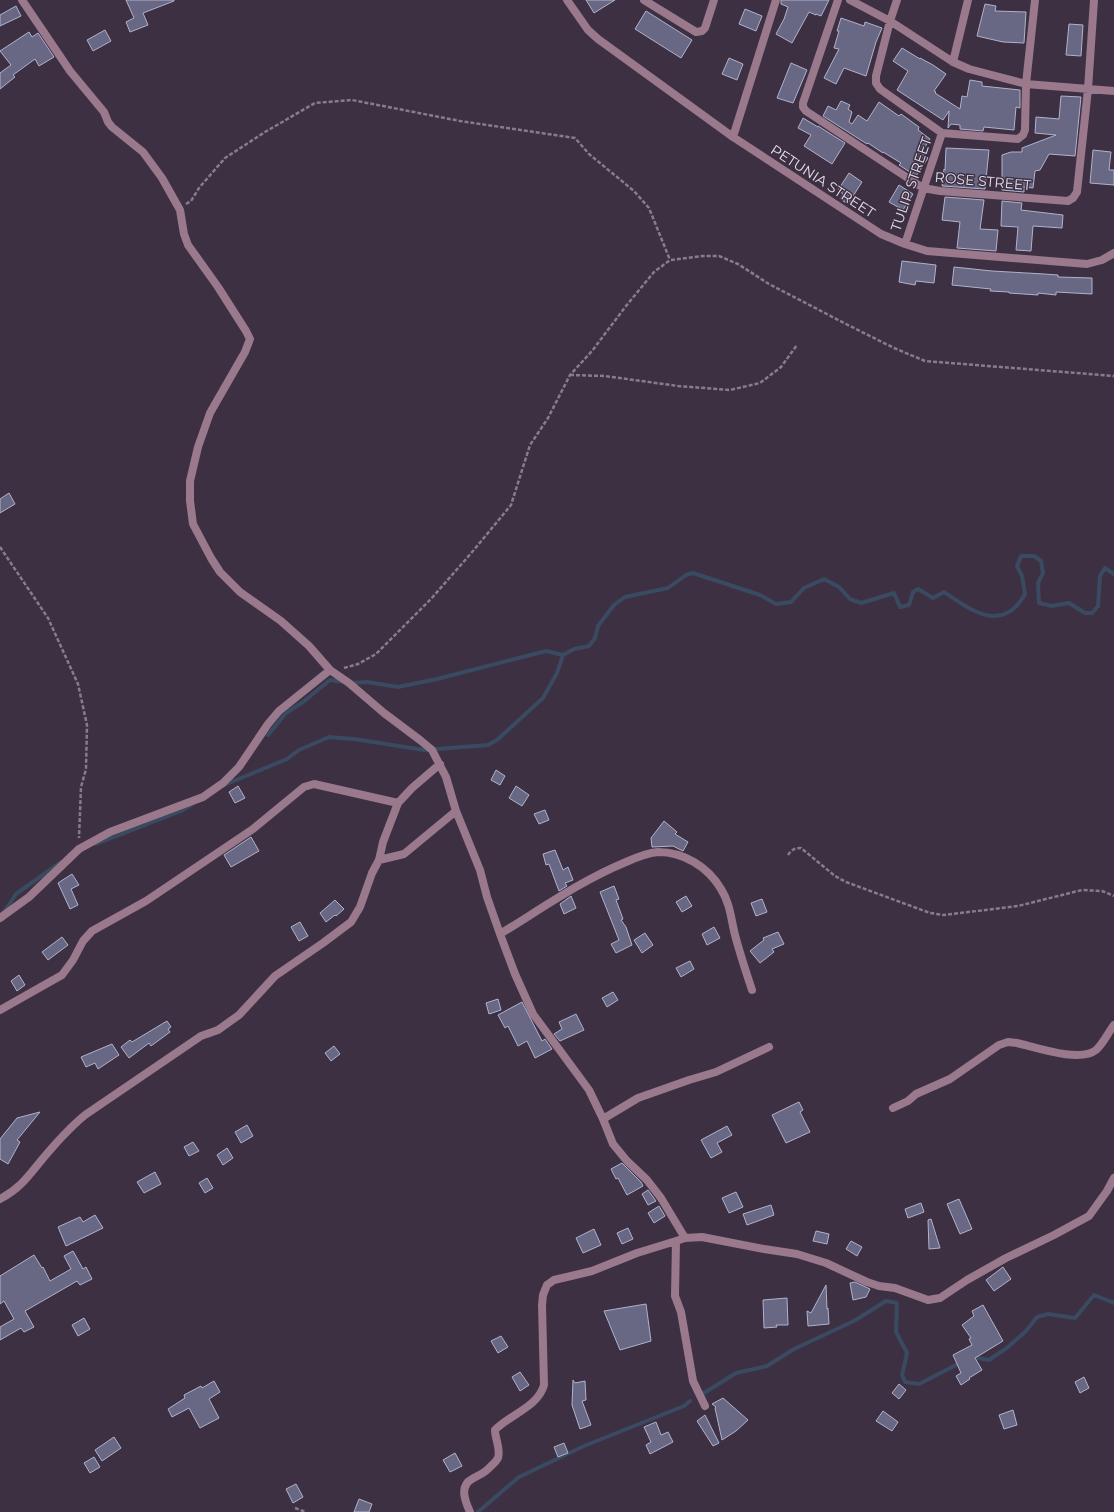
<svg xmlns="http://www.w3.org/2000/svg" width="1114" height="1512" viewBox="0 0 1114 1512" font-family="Montserrat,sans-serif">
  <rect width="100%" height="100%" fill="#3d3043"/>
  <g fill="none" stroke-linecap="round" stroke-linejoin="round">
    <path stroke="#394a61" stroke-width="4" d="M350 683 367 682 398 687 437 679 546 651 563 655
      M268 735 286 713 303 702 330 680 344 682
      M224 785 287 759 299 750 329 737 354 739 424 750 488 745 497 740 543 698 557 673 563 655 574 649 589 646 595 638 598 626 614 605 625 597 668 588 686 575 693 573 760 595 776 604 791 602 804 588 824 579 839 587 850 599 861 603 894 593 900 607 909 605 913 592 918 589 933 598 944 592C972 611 1003 634 1025 594L1022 576 1017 566 1021 556H1034L1041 561 1043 573 1038 583 1039 603 1052 606 1069 603 1085 613H1092L1098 606 1100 576 1105 568 1114 574
      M96 844 181 811 191 805
      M4 912 16 894 61 862
      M971 1357 989 1360 1008 1347 1026 1331 1037 1317 1048 1314 1075 1318 1094 1295 1114 1303
      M704 1393 736 1373 767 1366 794 1349 854 1321 886 1301 897 1303 896 1332 907 1353 902 1375 905 1382 919 1384 962 1362
      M478 1512 519 1477 584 1446 684 1406 690 1401"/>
  </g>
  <path fill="#686884" stroke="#b1b2cc" d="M126 0H174V1L143 13 148 25 130 32 126 22 134 18Z
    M586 0H615L594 13Z
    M781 0H829L821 16 816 14V15L809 12 792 43 776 34 784 19 788 7 781 4Z
    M985 4 996 6 995 11 1026 12 1024 43 1003 42 977 36Z
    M16 6 21 16 0 26V15Z
    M745 9 762 16 756 31 739 24Z
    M646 11 692 40 681 58 635 29Z
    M841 18 864 26 865 22 882 28 876 42 866 76 844 68 836 84 824 78 839 49 834 48 839 31H837Z
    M1069 24 1083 25 1081 56 1066 55Z
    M105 30 111 41 93 51 87 40Z
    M29 32 32 37 38 33 54 57 39 66 35 59 13 75 15 77 0 89V73L11 65 0 51Z
    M902 48 920 59V58L933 65 946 74 934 91 936 92 935 93 960 109 962 96 967 97 970 80 982 82V86L1020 90V108L1016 107 1014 130 984 127 983 131 960 129V125L951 124 948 128 949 111 943 120 897 90 908 71 893 61Z
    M729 58 743 64 737 80 722 74Z
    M791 63 807 70 793 103 777 98Z
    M1061 96 1081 97 1075 156 1049 154 1040 170 1035 171 1033 188 1024 187V192L1002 190V155L1011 152H1022V148L1056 135 1035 133 1036 117 1059 119Z
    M841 101 850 105 848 109 852 112 849 122 852 124 858 115 867 121 879 102 899 116 901 114 919 127 918 130 930 139 921 153 928 158 916 176 899 165 901 163 883 152V153L868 143 867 144 823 116 828 106 836 110Z
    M803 118 818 127V126L845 143 832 164 804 146 811 135 798 128Z
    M946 148 989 150 985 189 942 186 944 169 945 170Z
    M1093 150 1111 152 1109 170H1114V185L1090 183Z
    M849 173 862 182 848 204 840 199 843 194 838 190Z
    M899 185 913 194 903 210 889 202Z
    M945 197 984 200 980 229 998 230 996 251 957 248 960 222 942 220Z
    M1002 201 1022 203 1021 210 1063 215 1062 228 1033 226 1031 251 1016 250 1018 227 1001 226Z
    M902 261 936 265 934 283 916 281 915 285 899 282Z
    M954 267 992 271 1044 274 1058 275V277L1092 278V294L1056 292V295L1038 293V295L1009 293V292L990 291 991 289 952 285Z
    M9 493 15 504 0 513V499Z
    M496 770 505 776 500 785 491 780Z
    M238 786 245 798 235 803 229 792Z
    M516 786 529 795 522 806 509 798Z
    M545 810 549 820 539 824 534 814Z
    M664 821 677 832 675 834 688 842 683 851 673 846 652 847 651 838Z
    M251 837 259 851 231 867 224 855Z
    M555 850 563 870 568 867 573 880 565 883 567 886 559 891 549 864 546 865 543 854Z
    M72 874 79 885 71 889 78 905 70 909 58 883Z
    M614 886 619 899 616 900 623 919 621 920 626 927 632 945 616 953 611 944 619 940 600 892Z
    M571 896 576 908 564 914 560 904Z
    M686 896 692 906 682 912 676 902Z
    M762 899 767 912 756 916 751 903Z
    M335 900 344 909 336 916 335 915 326 922 320 913Z
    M300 922 308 936 299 941 291 927Z
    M714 927 720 938 707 945 702 934Z
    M778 932 784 944 772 949 774 952 760 963 750 951 764 940 763 938Z
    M645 933 653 945 642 953 634 940Z
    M62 937 68 945 48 960 42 952Z
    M690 961 694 969 681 977 676 968Z
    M19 975 25 985 17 991 11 981Z
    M613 992 618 1000 607 1007 602 998Z
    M498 999 501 1010 489 1014 486 1003Z
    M522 1002 542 1041 545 1039 552 1049 535 1058 527 1041 518 1046 508 1026 505 1028 498 1015Z
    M576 1014 584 1030 560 1041 554 1034 562 1029 559 1022Z
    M167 1021 171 1027 168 1029 170 1032 151 1046 149 1043 129 1058 121 1047 130 1040 132 1042Z
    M112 1044 119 1055 98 1069 95 1063 86 1067 81 1057Z
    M334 1046 340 1054 331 1061 325 1053Z
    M799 1102 803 1110 800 1112 810 1132 786 1143 772 1115Z
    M40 1112 17 1140 20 1142 8 1164 0 1159V1139L17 1118Z
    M247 1125 253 1136 241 1143 235 1132Z
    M727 1126 732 1135 717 1143 722 1152 711 1158 701 1140Z
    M193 1142 199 1151 189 1156 184 1147Z
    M227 1148 233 1158 223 1165 217 1155Z
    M622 1163 641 1182 643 1186 627 1195 618 1178 616 1179 611 1169Z
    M155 1172 161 1184 144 1193 137 1182Z
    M207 1178 213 1188 205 1193 199 1183Z
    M648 1190 656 1201 648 1205 642 1194Z
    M736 1192 743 1207 729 1213 722 1198Z
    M959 1199 972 1229 960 1234 947 1204Z
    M921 1203 924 1212 908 1218 905 1209Z
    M771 1205 774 1215 747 1225 743 1214Z
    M659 1206 665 1216 654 1223 648 1213Z
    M95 1215 103 1228 66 1246 58 1227 80 1217 83 1222Z
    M931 1219 940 1248 929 1249 928 1220Z
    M628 1228 633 1239 622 1244 617 1233Z
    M594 1229 601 1245 583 1253 576 1238Z
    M816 1231 829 1234 827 1244 813 1241Z
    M851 1241 862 1247 857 1256 846 1249Z
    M73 1251 83 1269 86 1267 92 1279 80 1285 77 1281 25 1311 34 1327 24 1332 21 1328 0 1340V1327L14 1319 4 1301 0 1304V1276L34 1255 42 1268 43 1267 50 1281 71 1269 64 1256Z
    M1003 1267 1011 1279 994 1291 986 1280Z
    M855 1282 870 1289 866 1297 853 1300 850 1283Z
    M826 1285 827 1309 828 1308 829 1324 808 1326 807 1311 811 1313Z
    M787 1298 788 1325H776L777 1327 764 1328 763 1300Z
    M646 1304 651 1341 620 1350 604 1311Z
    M983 1305 1003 1341 975 1358 982 1370 969 1378 970 1379 961 1385 956 1376 961 1373 953 1355 972 1345 969 1339 971 1338 962 1325 974 1316 972 1311Z
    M84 1318 90 1329 78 1336 72 1325Z
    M501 1336 508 1347 498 1353 491 1341Z
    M520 1372 529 1385 520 1391 512 1377Z
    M1084 1377 1089 1388 1080 1393 1075 1382Z
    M573 1380 575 1383 585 1381 586 1400 582 1401 591 1425 580 1429 572 1405Z
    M214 1381 220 1392 209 1399 219 1418 200 1428 189 1408 172 1417 168 1409 185 1398 184 1395 201 1386 202 1388Z
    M899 1384 906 1390 899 1399 892 1393Z
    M723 1398 748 1420 736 1431 722 1440 715 1408 716 1407 712 1404Z
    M1013 1410 1017 1425 1004 1429 999 1415Z
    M883 1411 898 1422 892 1431 876 1421Z
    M705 1415 719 1443 713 1446 697 1421Z
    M656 1422 661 1435 668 1432 673 1442 650 1454 646 1445 651 1442 644 1427Z
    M114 1437 121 1448 102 1461 95 1450Z
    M564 1443 568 1453 558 1457 554 1447Z
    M455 1453 462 1466 450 1472 443 1460Z
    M94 1457 100 1467 90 1473 84 1463Z
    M296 1484 303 1497 293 1503 286 1489Z
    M359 1499 372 1504 369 1512H354Z"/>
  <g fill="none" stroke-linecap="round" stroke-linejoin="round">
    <path stroke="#877c8c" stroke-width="2.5" stroke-dasharray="4 2" stroke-linecap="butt" d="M186 204 191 201 199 188 225 158 265 132 315 103 352 100 460 121 575 138 589 154 634 191 649 208 670 260
      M570 375 605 376 678 386 730 390 760 383 781 367 797 345
      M0 547 48 618 78 684 87 725 86 769 81 787 79 838
      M344 668 358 664 376 654 431 599 473 551 511 505 530 445 548 418 570 375 592 351 626 306 654 272 670 260 703 256H719L738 264 769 284 846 324 894 348 925 361 1114 376
      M788 855C792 849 795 848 801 848L835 876 846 882 930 913 944 915 1018 906 1082 890 1102 891 1114 896
      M295 1508 306 1512"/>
    <path stroke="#99798b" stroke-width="8" d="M22 0 70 71 104 112 108 122 112 127 143 152 162 178 180 210 184 234 188 245 218 287 246 331 250 339 245 352 210 413 198 447 190 481V501L193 524 211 558 220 572 240 592 281 621 309 646 330 670 349 683 384 713 420 740 432 750 446 777 456 811 480 870 487 897 500 934 515 974 533 1014 589 1090 603 1119 613 1144 627 1161 647 1180 661 1198 685 1238
      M567 0 588 30 598 39 733 137 881 234 905 244 927 251 1087 264 1102 260 1114 253
      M644 0 696 32 702 31 705 28 714 0
      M838 0 803 103V107L806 111 923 188 940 191 1068 201 1073 198 1077 192 1088 89 1094 0
      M850 0 890 21 953 62 969 69 1026 84 1114 91
      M897 0 890 21 876 76V83L880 89 942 133 1018 139 1023 135 1025 130 1026 84 1035 0
      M953 62 968 0
      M733 137 776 0
      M905 244 942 133
      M379 860 404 854 456 811
      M0 918 29 897 79 849 110 832 203 797 223 783 239 767 268 724 279 711 330 670
      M500 934C541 909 582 880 626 862 637 857 647 853 658 852 684 852 708 867 721 889 730 903 731 919 735 935 740 954 746 972 752 990
      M0 1010 62 975 73 960 83 941 92 931 146 901 253 829 304 787 314 784 398 803
      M893 1108 908 1101 916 1094 950 1079 999 1045 1008 1042 1017 1043C1035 1047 1080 1063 1096 1050 1103 1044 1108 1033 1114 1025
      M603 1119 638 1098 689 1080 716 1072 769 1047
      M0 1199C19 1189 27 1178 40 1162 54 1145 68 1129 85 1115L201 1036 218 1030 239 1015 275 976 323 943 351 922 360 907 372 873 379 860 383 842 398 803 412 788 440 764
      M676 1241 675 1296 681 1312 693 1381 705 1406
      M470 1512C465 1501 459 1486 472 1479 479 1475 485 1473 490 1467 493 1464 496 1462 498 1458 501 1449 495 1439 495 1430 509 1415 538 1407 544 1385L542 1305 543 1295 547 1285 554 1280 592 1271 637 1253 676 1241 685 1238 702 1237 764 1249 797 1254 826 1263 867 1282 879 1286 895 1288 928 1300 940 1298 967 1280 1006 1258 1054 1235 1089 1216 1107 1191 1114 1178"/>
  </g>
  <g text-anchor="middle" stroke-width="3" stroke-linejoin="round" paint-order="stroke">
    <g font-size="14" fill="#e5dde9" stroke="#3d3043">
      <text transform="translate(823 181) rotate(33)" y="5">PETUNIA STREET</text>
      <text transform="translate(983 181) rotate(5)" y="5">ROSE STREET</text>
      <text transform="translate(911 184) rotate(-71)" y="5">TULIP STREET</text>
    </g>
  </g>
</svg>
